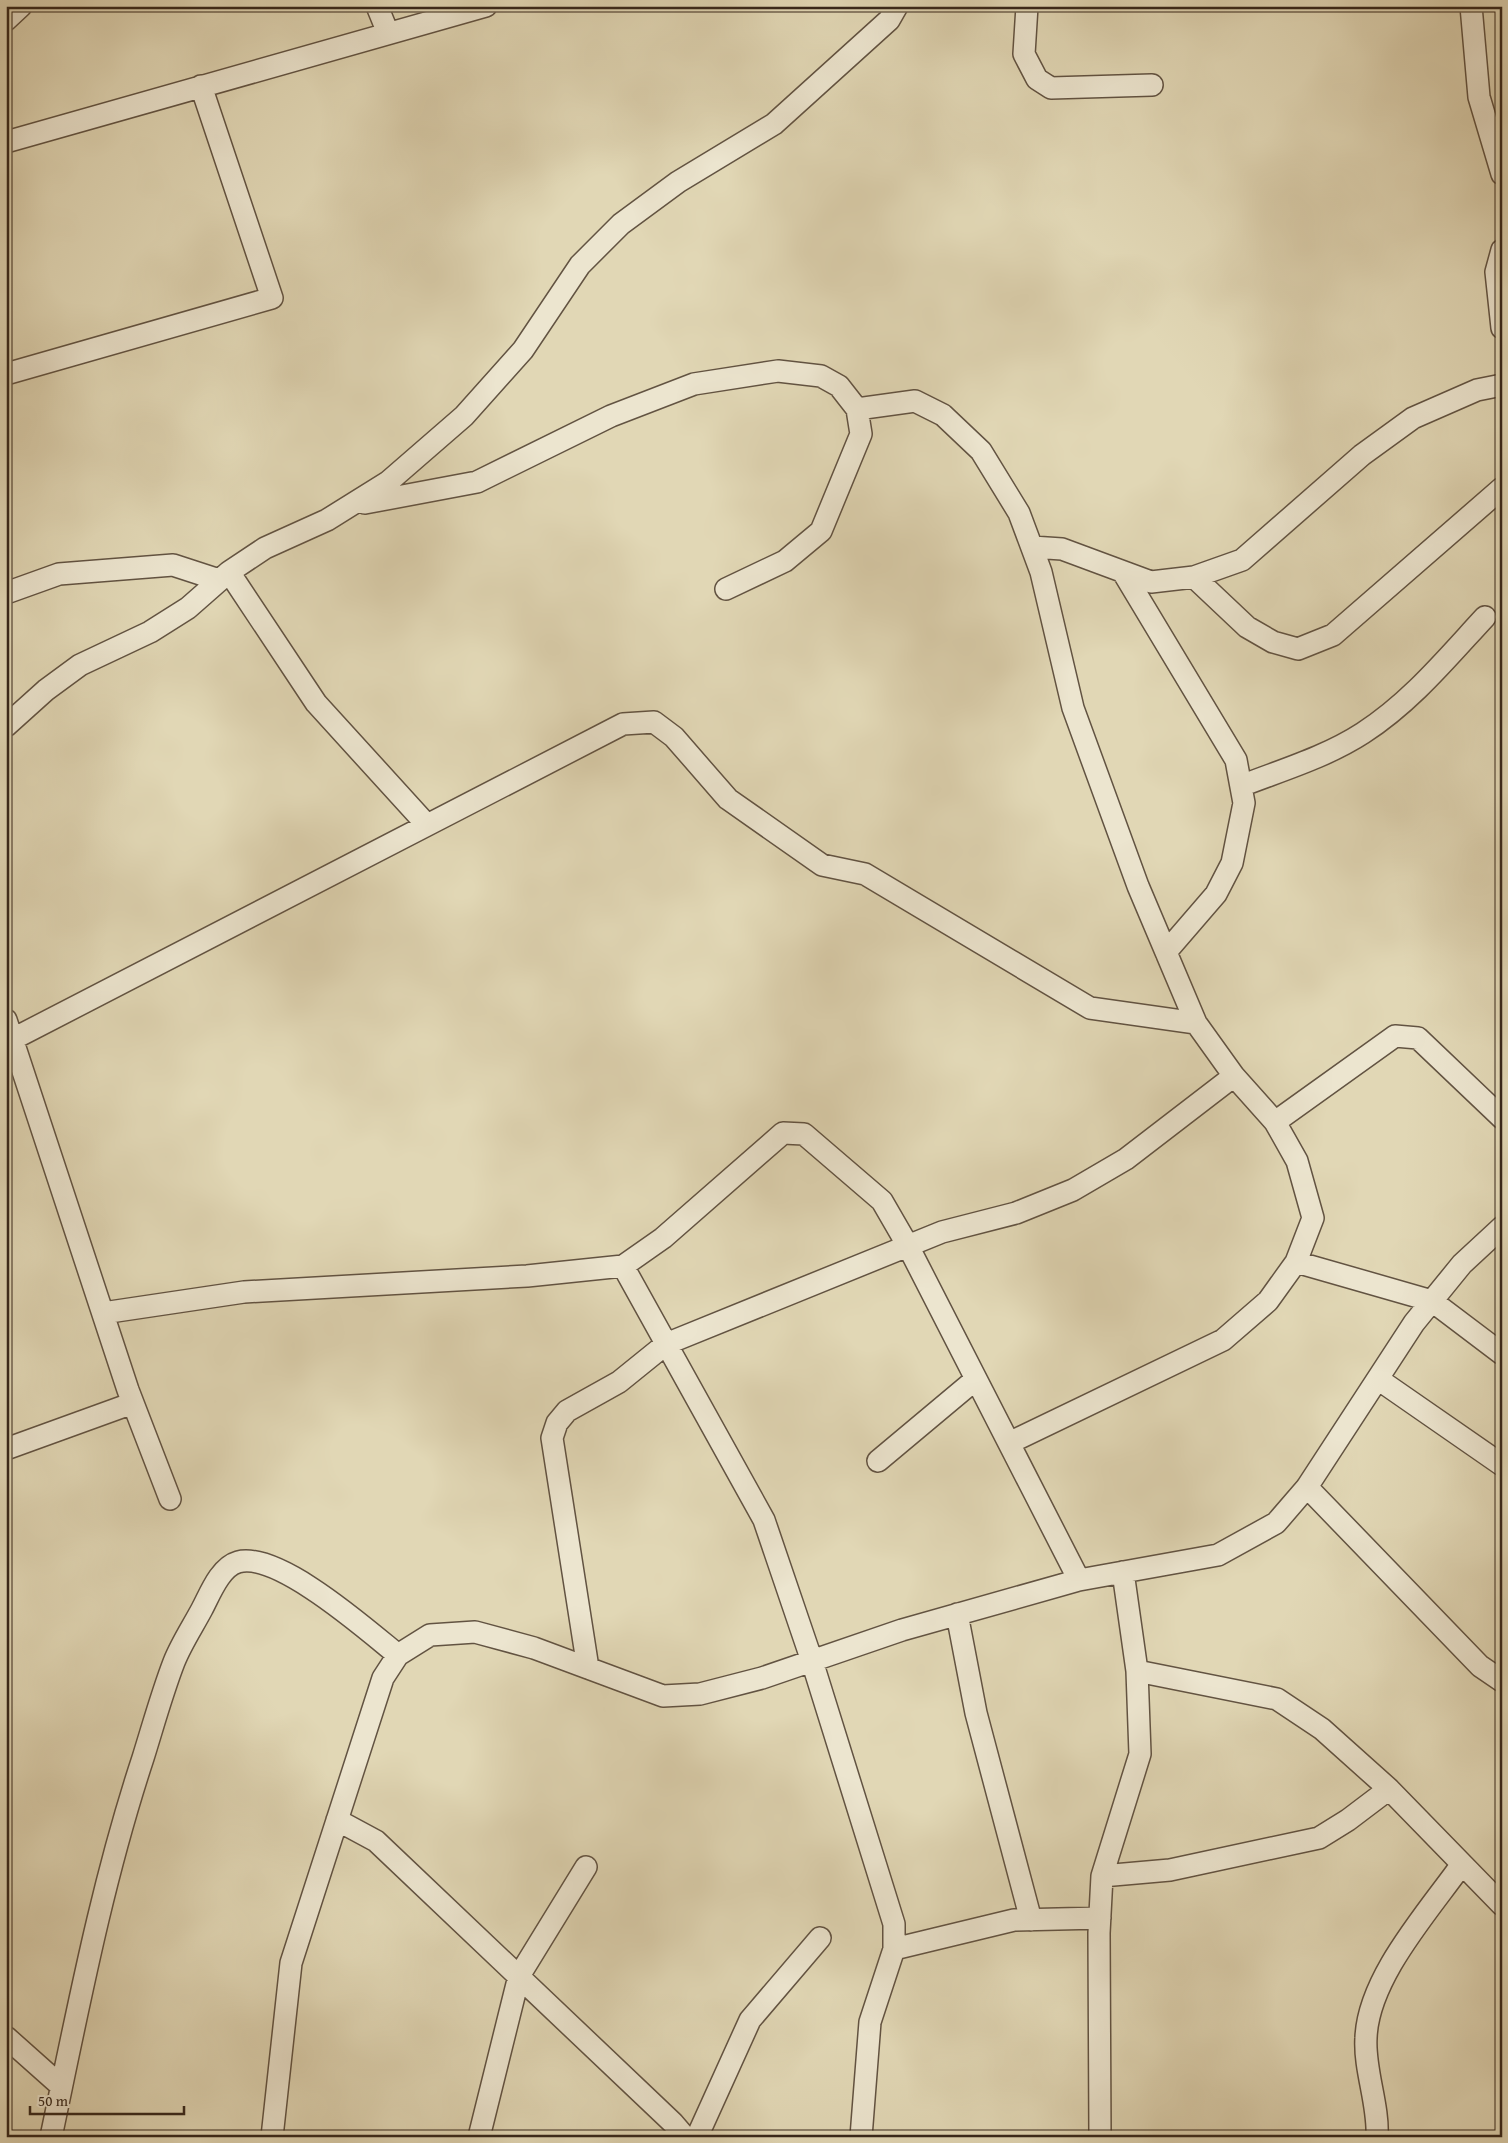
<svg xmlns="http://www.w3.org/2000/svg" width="1508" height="2143" viewBox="0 0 1508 2143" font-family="'Gentium Book Plus',serif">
  <rect width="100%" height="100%" fill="#e1d7b5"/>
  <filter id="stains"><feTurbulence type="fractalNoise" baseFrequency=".004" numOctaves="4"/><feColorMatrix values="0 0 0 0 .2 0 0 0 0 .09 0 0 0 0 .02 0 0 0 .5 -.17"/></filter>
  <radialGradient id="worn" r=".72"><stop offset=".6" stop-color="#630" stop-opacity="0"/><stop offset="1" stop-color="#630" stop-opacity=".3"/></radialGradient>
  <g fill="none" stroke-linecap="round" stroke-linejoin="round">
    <g stroke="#625342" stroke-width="24">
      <path id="minor" d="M377 6 388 33
        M1027 6 1024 54 1037 79 1051 88 1152 85
        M1471 6 1479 97 1502 174
        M6 20 21 6
        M6 142 486 6
        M1502 250 1496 272 1502 328
        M6 374 272 298 201 86
        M857 409 915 401 943 415 981 451 1019 513 1041 572 1073 708 1138 886 1196 1023 1234 1076 1275 1122 1297 1161 1313 1218 1296 1262 1268 1301 1223 1340 1009 1443
        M365 503 477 482 611 416 694 384 778 371 821 376 839 386 857 409 861 434 821 531 785 561 726 589
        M1032 547 1062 549 1151 582 1194 577 1242 560 1362 455 1413 418 1477 390 1502 385
        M229 572 316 703 427 825
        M1123 572 1236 760 1244 803 1232 863 1216 894 1166 952
        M1194 577 1247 627 1273 642 1298 649 1333 635 1502 488
        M6 593 59 574 173 565 219 580
        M6 726 46 690 80 665 150 632 188 608 229 572 265 548 327 520 388 482 464 416 523 350 580 265 621 224 678 182 774 124 889 20 897 6
        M1241 786C1282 770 1326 757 1363 733 1411 702 1447 658 1485 617
        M6 1020 128 1390 170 1499
        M13 1039 623 724 654 722 674 737 728 799 822 865 865 874 1090 1008 1196 1023
        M1275 1122 1395 1036 1418 1038 1502 1118
        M1296 1262 1432 1301 1502 1354
        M623 1266 764 1520 812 1661 894 1924V1949L870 2022 861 2137
        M103 1313 244 1292 527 1276 623 1266 663 1238 783 1133 804 1134 882 1201 908 1246 1079 1580
        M1378 1379 1502 1465
        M6 1449 133 1403
        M878 1461 976 1379
        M1307 1487 1480 1666 1502 1681
        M957 1614 976 1713 1031 1920
        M588 1668 552 1438 557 1423 567 1411 619 1382 666 1344 942 1232 1016 1213 1073 1190 1126 1159 1234 1076
        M1137 1671 1277 1699 1322 1729 1389 1789 1502 1905
        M337 1820 376 1841 673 2123 685 2137
        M1102 1876 1170 1870 1319 1838 1348 1820 1389 1789
        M894 1949 1014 1920 1100 1918
        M6 2037 61 2086
        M51 2137C78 2009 102 1882 143 1758 153 1726 162 1693 174 1662 181 1644 193 1626 202 1609 210 1594 220 1567 238 1562 278 1551 367 1630 398 1655
        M272 2137 291 1963 383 1678 398 1655 430 1635 475 1632 534 1648 663 1696 700 1694 762 1678 902 1630 1079 1580 1218 1555 1276 1523 1307 1487 1414 1323 1462 1264 1502 1227
        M479 2137 519 1976 586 1867
        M697 2137 750 2020 820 1938
        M1100 2137 1099 1933 1102 1876 1140 1754 1137 1671 1123 1572
        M1377 2137C1379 2105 1364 2070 1366 2038 1368 1978 1428 1912 1462 1864"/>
    </g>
    <use href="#minor" stroke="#ece5cf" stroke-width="21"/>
  </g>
  <rect width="1508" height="2143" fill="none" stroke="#e1d7b5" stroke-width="25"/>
  <rect x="8" y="8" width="1493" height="2128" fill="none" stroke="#37271b" stroke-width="2.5"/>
  <rect x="12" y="12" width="1483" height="2118" fill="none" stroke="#37271b"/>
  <path d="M30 2106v8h154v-8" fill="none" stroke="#37271b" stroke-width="2.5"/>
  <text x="38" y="2106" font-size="15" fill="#37271b" stroke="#ece5cf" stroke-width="4" paint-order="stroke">50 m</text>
  <rect width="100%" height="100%" filter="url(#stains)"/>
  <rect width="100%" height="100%" fill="url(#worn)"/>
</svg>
